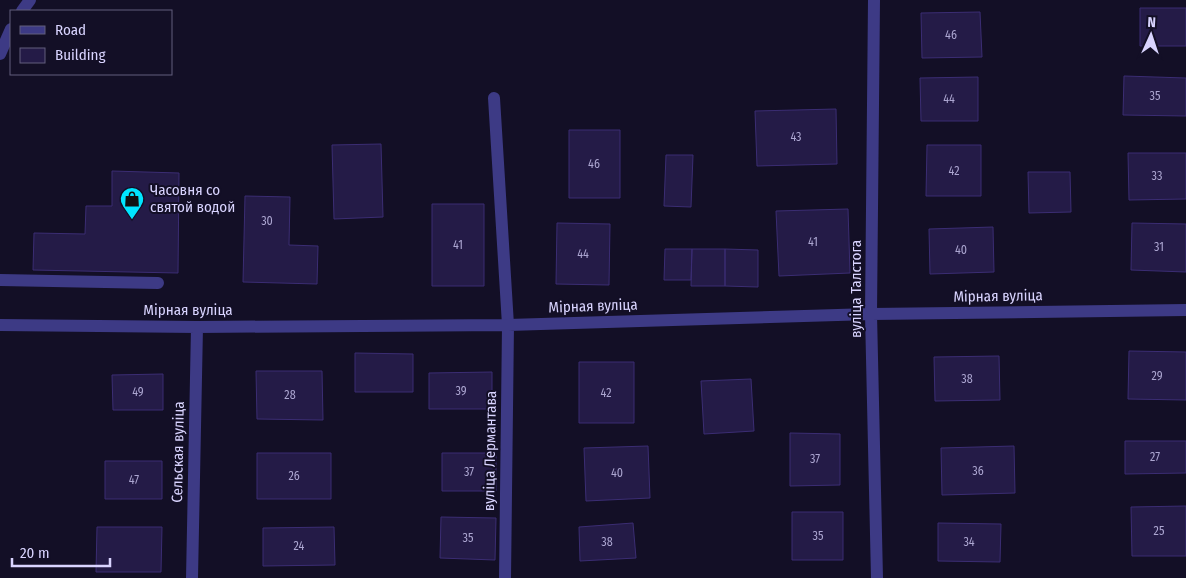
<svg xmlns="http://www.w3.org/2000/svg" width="1186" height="578" viewBox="0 0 1186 578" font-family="'Fira Sans Condensed',sans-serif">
  <rect width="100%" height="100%" fill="#130f26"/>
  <path fill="#241b47" stroke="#3b2d73" d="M1140 8H1186V46H1140Z
    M980 12 982 57 922 58 921 13Z
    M1124 76 1186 78V116L1123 115Z
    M978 77V121H921L920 78Z
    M836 109 837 164 757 166 755 111Z
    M569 130H620V198H569Z
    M381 144 383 217 334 219 332 145Z
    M927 145H981V196H926Z
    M1128 153H1186V199L1129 200Z
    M666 155H693L691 207 664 206Z
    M112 171 179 173 178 273 33 270 34 233 85 234 86 206H112Z
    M1028 172H1070L1071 212 1029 213Z
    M245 196 290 197 289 245 318 246 317 284 243 282Z
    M432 204H484V286H432Z
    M848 209 850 273 779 276 776 211Z
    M557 223 610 224 609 285 556 284Z
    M1132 223 1186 224V272L1131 270Z
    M993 227 994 272 930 274 929 229Z
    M665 249H692L691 280H664Z
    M692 249H725V286H691Z
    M725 249 758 250V287L725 286Z
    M1129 351 1186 352V400L1128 399Z
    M355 353 413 354V392H355Z
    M999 356 1000 400 935 401 934 357Z
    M579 362H634V423H579Z
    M256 371H322L323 420 257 419Z
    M492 372V409H429V373Z
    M163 374V410H113L112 375Z
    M751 379 754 431 704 434 701 381Z
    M790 433 840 434V485L790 486Z
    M1125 441H1186V473L1125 474Z
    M648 446 650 498 586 501 584 448Z
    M1014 446 1015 493 942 495 941 448Z
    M257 453H331V499H257Z
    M442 453H496V491H442Z
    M105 461H162V499H105Z
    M1186 506V556H1132L1131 507Z
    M792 512H843V560H792Z
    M441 517 496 518 495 560 440 558Z
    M633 523 636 558 580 561 579 527Z
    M938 523 1001 524 1000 562 938 561Z
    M97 527H162L161 572H96Z
    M334 527 335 565 263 566V528Z"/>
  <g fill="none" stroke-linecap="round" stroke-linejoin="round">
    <path stroke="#3d3a85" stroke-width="12" d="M22 11 30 0
      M0 54 11 29
      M494 98 508 325
      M0 280 158 283"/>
    <path stroke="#3d3a85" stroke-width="12" d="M874 0 871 314 877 578
      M0 325 197 327 508 325 871 314 1186 310
      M192 578 197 327
      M505 578 508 325"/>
  </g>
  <defs>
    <g id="shop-pin" transform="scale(1.25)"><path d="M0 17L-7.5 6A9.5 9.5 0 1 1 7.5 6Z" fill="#00e5ff" stroke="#130f26"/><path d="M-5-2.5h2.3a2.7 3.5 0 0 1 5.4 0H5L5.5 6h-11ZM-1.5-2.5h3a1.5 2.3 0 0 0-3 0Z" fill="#111"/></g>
  </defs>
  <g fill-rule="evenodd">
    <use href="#shop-pin" x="132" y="199"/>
  </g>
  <g text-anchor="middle" stroke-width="4" stroke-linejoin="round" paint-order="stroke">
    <g font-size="12" fill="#aca6d1">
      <text x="951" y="39">46</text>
      <text x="1155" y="100">35</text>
      <text x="949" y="103">44</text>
      <text x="796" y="141">43</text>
      <text x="594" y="168">46</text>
      <text x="954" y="175">42</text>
      <text x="1157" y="180">33</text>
      <text x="267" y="225">30</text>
      <text x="813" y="246">41</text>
      <text x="458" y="249">41</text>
      <text x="1159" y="251">31</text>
      <text x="961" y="254">40</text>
      <text x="583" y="258">44</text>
      <text x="1157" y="380">29</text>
      <text x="967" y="383">38</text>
      <text x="461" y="395">39</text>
      <text x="138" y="396">49</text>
      <text x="606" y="397">42</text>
      <text x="290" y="399">28</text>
      <text x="1155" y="461">27</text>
      <text x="815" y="463">37</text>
      <text x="978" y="475">36</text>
      <text x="469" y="476">37</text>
      <text x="617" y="477">40</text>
      <text x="294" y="480">26</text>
      <text x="134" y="484">47</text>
      <text x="1159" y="535">25</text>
      <text x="818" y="540">35</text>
      <text x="468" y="542">35</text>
      <text x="607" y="546">38</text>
      <text x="969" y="546">34</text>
      <text x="299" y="550">24</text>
    </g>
    <g font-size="15" fill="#d9d4ff" stroke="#130f26" text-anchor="start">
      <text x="150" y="195">Часовня со<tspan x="150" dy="17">святой водой</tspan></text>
    </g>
    <g font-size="15" fill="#d9d4ff" stroke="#130f26">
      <text transform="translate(856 289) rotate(-90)" y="5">вуліца Талстога</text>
      <text transform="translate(998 296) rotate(-1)" y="5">Мірная вуліца</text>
      <text transform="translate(593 306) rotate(-2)" y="5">Мірная вуліца</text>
      <text x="188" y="315">Мірная вуліца</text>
      <text transform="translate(490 451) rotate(-89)" y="5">вуліца Лермантава</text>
      <text transform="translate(178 452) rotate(-89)" y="5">Сельская вуліца</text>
    </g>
  </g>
  <rect x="10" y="10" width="162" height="65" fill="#130f26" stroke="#625e7d"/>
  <rect x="20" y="26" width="25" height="8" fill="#3d3a85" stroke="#625e7d"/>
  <text x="55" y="35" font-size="15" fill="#d9d4ff">Road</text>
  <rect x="20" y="48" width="25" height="15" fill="#241b47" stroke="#625e7d"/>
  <text x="55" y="60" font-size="15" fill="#d9d4ff">Building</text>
  <g transform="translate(1151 35) rotate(3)" stroke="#130f26" stroke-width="4" paint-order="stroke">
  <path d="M0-4L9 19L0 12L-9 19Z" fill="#d9d4ff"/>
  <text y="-8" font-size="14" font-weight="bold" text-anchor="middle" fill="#d9d4ff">N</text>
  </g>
  <path d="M12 558v8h98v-8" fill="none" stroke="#d9d4ff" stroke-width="2.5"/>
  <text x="20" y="558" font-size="15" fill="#d9d4ff" stroke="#130f26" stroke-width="4" paint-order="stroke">20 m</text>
</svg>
